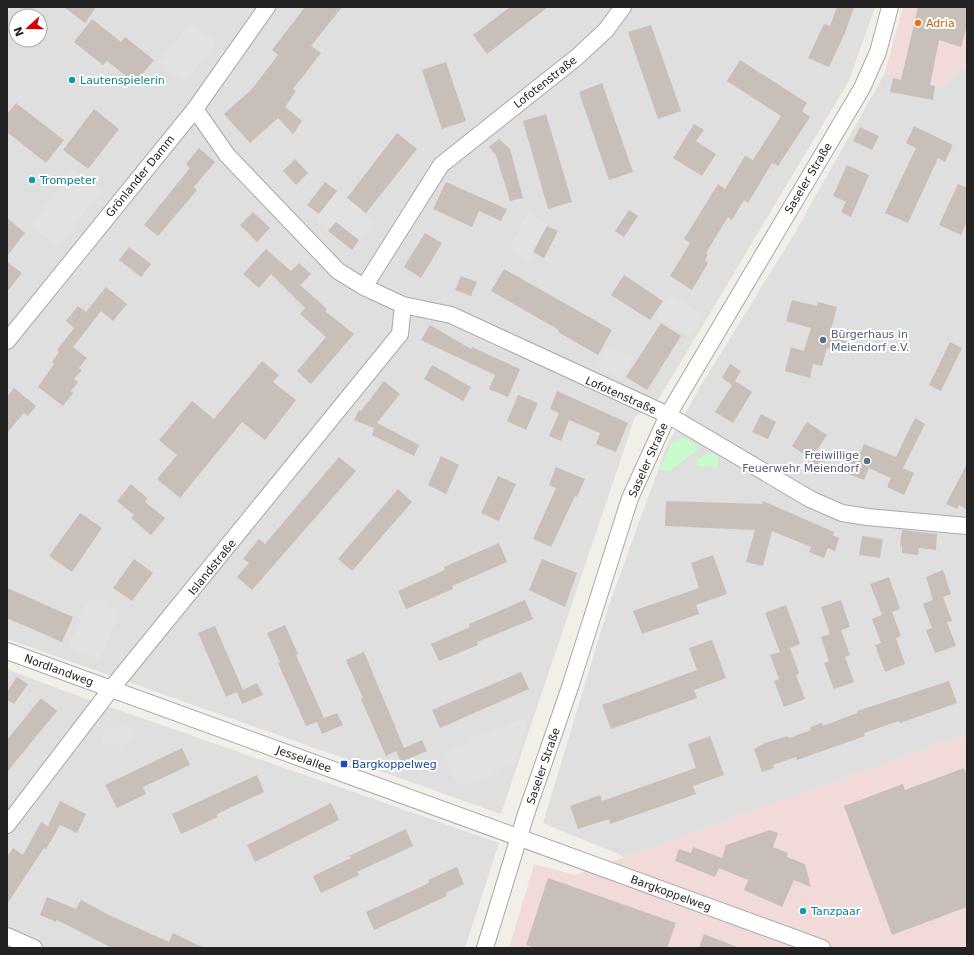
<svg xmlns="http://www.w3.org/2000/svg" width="974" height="955" viewBox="0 0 974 955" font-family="'DejaVu Sans',sans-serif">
  <rect width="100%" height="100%" fill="#f2efe9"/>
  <path fill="#e0dfdf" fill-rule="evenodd" d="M7 7H875L849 81 658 400 635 417 501 814 7 639ZM16 16H40V40H16Z
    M960 67 967 69V734L625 857 543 823 608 608 667 445 700 387 793 236 885 73 943 86Z
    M7 669 59 689 499 843 465 948H7Z"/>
  <path fill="#f2dad9" d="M903 7H967V69L960 67 943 86 885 73Z
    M967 734V948H509L534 864 575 875Z"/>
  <path fill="#c8facc" d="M682 437 699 446 698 449 670 471 659 470 672 442Z
    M709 452 718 457V467L697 466V460Z"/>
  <path fill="#e2e2e2" d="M191 22 216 42 184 83 159 63Z
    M73 170 101 191 58 246 30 225Z
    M336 193 347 197 373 222 359 240 336 222 328 231 317 220 319 214Z
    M528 211 547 226 530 261 510 249Z
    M670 294 704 316 690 338 656 317Z
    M606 346 633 357 622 380 595 366Z
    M89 598 120 611 99 661 68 648Z
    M529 716 515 764 458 788 443 752Z
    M106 725 138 729 124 748 100 743Z"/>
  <path fill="#c7bfb8" d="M64 7H96L85 23Z
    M305 7H342L311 46 321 53 293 89 296 91 285 107 302 121 293 134 278 118 250 143 224 114 252 89 278 55 272 50Z
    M510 7H548L487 54 473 35Z
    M837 7H854L845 33 829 67 808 58 824 24 830 26Z
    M918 7H967V26L961 47 939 40 930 85 935 86 933 100 890 92 893 78 901 80Z
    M92 19 121 42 125 37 154 60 135 83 107 61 103 65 74 42Z
    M651 25 681 111 658 119 628 32Z
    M740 60 807 103 802 111 810 117 778 166 772 163 748 203 744 200 732 220 728 217 706 253 708 255 705 260 708 263 692 290 670 276 690 243 684 239 718 184 725 189 745 156 753 160 781 116 727 81Z
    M446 62 466 121 442 129 422 70Z
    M602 83 633 172 609 180 579 92Z
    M16 103 64 140 46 163 7 132V114Z
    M94 109 119 129 88 169 63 150Z
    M546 114 572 202 548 209 523 121Z
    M694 124 704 130 696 141 716 154 702 176 673 158Z
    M914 126 953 145 945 162 938 158 908 223 885 213 916 148 906 143Z
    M860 127 879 136 872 150 853 141Z
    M397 133 417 149 366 213 347 198Z
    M499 139 510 149 523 198 510 201 496 155 489 147Z
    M199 148 215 162 194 187 197 190 158 236 144 225 190 168 186 164Z
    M295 159 308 173 296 185 283 171Z
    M847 165 869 175 851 217 841 212 846 202 833 196Z
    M325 182 337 191 319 214 307 205Z
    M446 182 507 209 501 221 479 211 472 227 433 209Z
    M958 184 967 188V221L961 235 939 225Z
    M629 210 638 216 624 237 615 231Z
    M253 212 270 228 257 242 240 225Z
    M7 218 25 233 7 256Z
    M336 222 359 240 352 250 328 231Z
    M547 226 558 231 544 258 533 252Z
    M425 233 442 243 421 278 404 267Z
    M129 247 151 264 141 277 119 260Z
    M266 249 291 271 299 263 311 274 300 285 327 309 325 311 354 334 311 384 297 371 326 337 300 314 305 308 271 274 259 288 243 274Z
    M7 262 22 273 7 292Z
    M504 269 612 330 598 355 558 332 559 330 491 291Z
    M624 275 663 301 650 320 611 295Z
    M461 276 477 282 471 296 455 290Z
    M106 287 127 304 113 321 101 311 73 347 87 358 79 368 82 370 74 379 78 382 71 391 73 393 63 406 38 387 54 364 52 362 59 352 57 350 74 328 66 321 78 306 86 312Z
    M792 300 817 306 818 302 837 307 829 337 849 342 846 353 827 348 822 366 813 364 810 378 785 371 791 347 804 351 811 328 786 321Z
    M661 323 681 336 647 390 626 377Z
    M430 325 471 349 472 347 520 369 508 397 489 389 495 375 421 340Z
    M950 342 962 348 941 391 929 385Z
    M262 361 279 375 273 382 296 400 265 440 242 422 180 498 157 479 177 455 159 440 192 401 214 419Z
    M730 364 741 371 735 381 752 392 733 423 715 412 732 385 722 378Z
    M432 365 471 387 463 401 424 379Z
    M384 381 400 394 377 423 419 445 414 456 372 435 374 428 354 420 359 410 361 411Z
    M14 388 36 406 28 416 24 413 7 433V397Z
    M557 391 628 423 616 452 596 444 600 433 569 420 561 441 549 436 559 413 550 409Z
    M518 395 538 403 526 430 507 421Z
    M761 414 776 422 768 439 752 432Z
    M915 418 925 424 903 468 914 473 904 495 887 487 891 478 869 468 864 480 846 473 856 451 860 453 864 444 896 457Z
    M807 422 827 435 811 459 792 446Z
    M814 453 825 461 815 475 805 468Z
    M441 456 459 465 446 494 428 485Z
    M339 457 356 471 252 590 237 577 249 563 243 559 259 539 265 544Z
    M967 464V510L959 505 957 509 946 504Z
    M556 467 585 479 577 497 575 496 551 547 533 539 556 488 549 485Z
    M498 476 516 484 499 521 481 513Z
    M131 484 147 498 145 502 165 518 151 535 131 518 134 515 117 501Z
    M398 489 412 502 352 571 338 559Z
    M666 501 762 504 763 501 834 532 833 535 839 538 835 551 828 548 824 558 809 552 811 547 772 531 763 566 746 562 755 530 665 526Z
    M80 513 102 528 72 572 49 556Z
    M902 530 937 534 936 550 919 548 918 555 902 553V546H900Z
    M862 536 883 539 880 558 859 555Z
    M499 543 507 562 452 586 453 589 406 609 398 591 445 570 444 567Z
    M713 555 727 594 696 605 699 614 642 634 633 611 699 588 691 563Z
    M134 559 153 573 132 601 113 588Z
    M542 559 577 573 565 607 529 590Z
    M943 570 951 594 943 597 952 621 947 622 956 646 935 653 926 630 932 628 923 604 933 600 926 577Z
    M889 577 900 609 892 612 901 636 896 638 905 664 885 672 875 645 881 643 872 619 882 615 870 584Z
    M7 588 73 617 62 642 7 618Z
    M525 600 533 619 477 642 478 645 439 661 431 644 470 627 469 624Z
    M841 600 850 627 841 630 850 655 845 657 854 682 834 689 824 663 829 661 821 637 830 634 821 607Z
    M786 605 800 644 790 648 799 673 796 675 805 699 784 707 774 681 779 679 770 655 780 652 765 613Z
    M285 625 298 654 296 655 324 718 337 713 343 725 322 734 317 722 306 726 278 663 280 662 267 633Z
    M215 626 243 690 257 683 263 695 242 704 237 692 226 697 198 633Z
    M712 640 726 678 694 690 697 698 611 729 602 705 697 670 689 648Z
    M364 652 404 748 422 740 427 751 401 762 396 751 386 756 361 699 363 698 346 660Z
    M521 672 529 689 440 728 432 710Z
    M17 677 28 684 14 704 7 700V692Z
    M949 681 957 703 900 723 899 721 864 733 865 736 797 760 796 757 773 765 774 768 762 772 754 749 765 743 788 736 789 738 811 730 810 727 822 723 823 726 857 713V711Z
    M41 698 57 711 7 772V740Z
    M710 736 724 775 693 786 696 794 610 824 609 819 578 829 570 806 600 795 602 801 696 768 688 744Z
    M182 748 190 765 143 787 146 794 117 808 105 785Z
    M964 768 967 777V907L892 935 844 806 903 784 905 790Z
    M257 775 264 792 217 814 218 817 181 834 172 814Z
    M60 801 86 814 77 833 60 825 46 849 44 848 7 904V857L13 848 23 855 41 822 48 826Z
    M331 803 339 820 255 862 247 845Z
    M406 829 413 846 357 872 359 875 321 893 313 876 351 858 349 856Z
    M770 830 778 833 773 847 788 853 787 857 805 864 811 887 794 880 782 907 744 890 748 880 719 868 715 877 675 861 679 849 691 853 693 847 722 858 726 845Z
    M457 867 464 884 446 893 447 896 374 930 366 912 429 883 428 880Z
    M548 878 676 923 667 948H535L526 945Z
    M47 897 76 909 81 900 113 917 169 942 173 933 204 948H112L57 920 56 922 40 915Z
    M704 934 737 947V948H699Z"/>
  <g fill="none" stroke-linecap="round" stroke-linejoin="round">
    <g stroke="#a9a9a9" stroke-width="18">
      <path id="minor" d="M195 109 227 155 338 271 364 287 403 305 451 315 668 415 810 499 842 513 867 517 967 526
        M364 287 441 165 577 57 606 30 623 7
        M7 341 195 109 267 7
        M7 651 822 948
        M7 825 111 689 400 334 403 305
        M7 936 34 948
        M485 948 526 814 570 687 630 498 668 415 862 88 878 52 890 7"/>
    </g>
    <use href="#minor" stroke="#fff" stroke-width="16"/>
  </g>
  <circle fill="#e8710a" stroke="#fff" stroke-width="1.5" cx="918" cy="23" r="4"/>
  <g fill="#0f9aa8" stroke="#fff" stroke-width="1.5">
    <circle cx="72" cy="80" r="4"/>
    <circle cx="32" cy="180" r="4"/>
    <circle cx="803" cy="911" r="4"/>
  </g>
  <g fill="#5c6f8a" stroke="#fff" stroke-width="1.5">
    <circle cx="823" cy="340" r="4"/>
    <circle cx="867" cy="461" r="4"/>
  </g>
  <rect fill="#1a4fb4" stroke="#fff" stroke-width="1.5" x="340" y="760" width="8" height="8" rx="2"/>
  <g text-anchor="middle" stroke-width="4" stroke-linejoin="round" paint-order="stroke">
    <g font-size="11" fill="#c56008" stroke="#fff" text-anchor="start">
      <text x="926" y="27">Adria</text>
    </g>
    <g font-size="11" fill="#0d838f" stroke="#fff" text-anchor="start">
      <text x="80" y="84">Lautenspielerin</text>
      <text x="40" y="184">Trompeter</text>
      <text x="811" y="915">Tanzpaar</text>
    </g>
    <g font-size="11" fill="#222" stroke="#fff">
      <text transform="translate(545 82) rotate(-38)" y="4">Lofotenstraße</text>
      <text transform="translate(140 176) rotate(-51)" y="4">Grönlander Damm</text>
      <text transform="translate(808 178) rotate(-59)" y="4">Saseler Straße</text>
      <text transform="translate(621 395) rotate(24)" y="4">Lofotenstraße</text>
      <text transform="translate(648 460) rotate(-66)" y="4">Saseler Straße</text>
      <text transform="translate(212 567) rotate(-51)" y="4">Islandstraße</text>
      <text transform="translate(59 670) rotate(20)" y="4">Nordlandweg</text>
      <text transform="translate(304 759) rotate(20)" y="4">Jesselallee</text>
      <text transform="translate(543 766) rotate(-71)" y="4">Saseler Straße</text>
      <text transform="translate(671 893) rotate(20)" y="4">Bargkoppelweg</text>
    </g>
    <g font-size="11" fill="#4e5e75" stroke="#fff" text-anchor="start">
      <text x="831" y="338">Bürgerhaus in<tspan x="831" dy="13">Meiendorf e.V.</tspan></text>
      <text x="859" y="459" text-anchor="end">Freiwillige<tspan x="859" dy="13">Feuerwehr Meiendorf</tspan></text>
    </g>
    <g font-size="11" fill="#164399" stroke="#fff" text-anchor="start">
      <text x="352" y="768">Bargkoppelweg</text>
    </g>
  </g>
  <rect width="974" height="955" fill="none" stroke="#222222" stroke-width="16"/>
  <g transform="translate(28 28) rotate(249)"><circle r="19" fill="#ffffff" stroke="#a7a7a7"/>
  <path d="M0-3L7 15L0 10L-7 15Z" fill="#d40000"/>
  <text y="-6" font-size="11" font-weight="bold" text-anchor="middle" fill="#222222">N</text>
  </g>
</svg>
